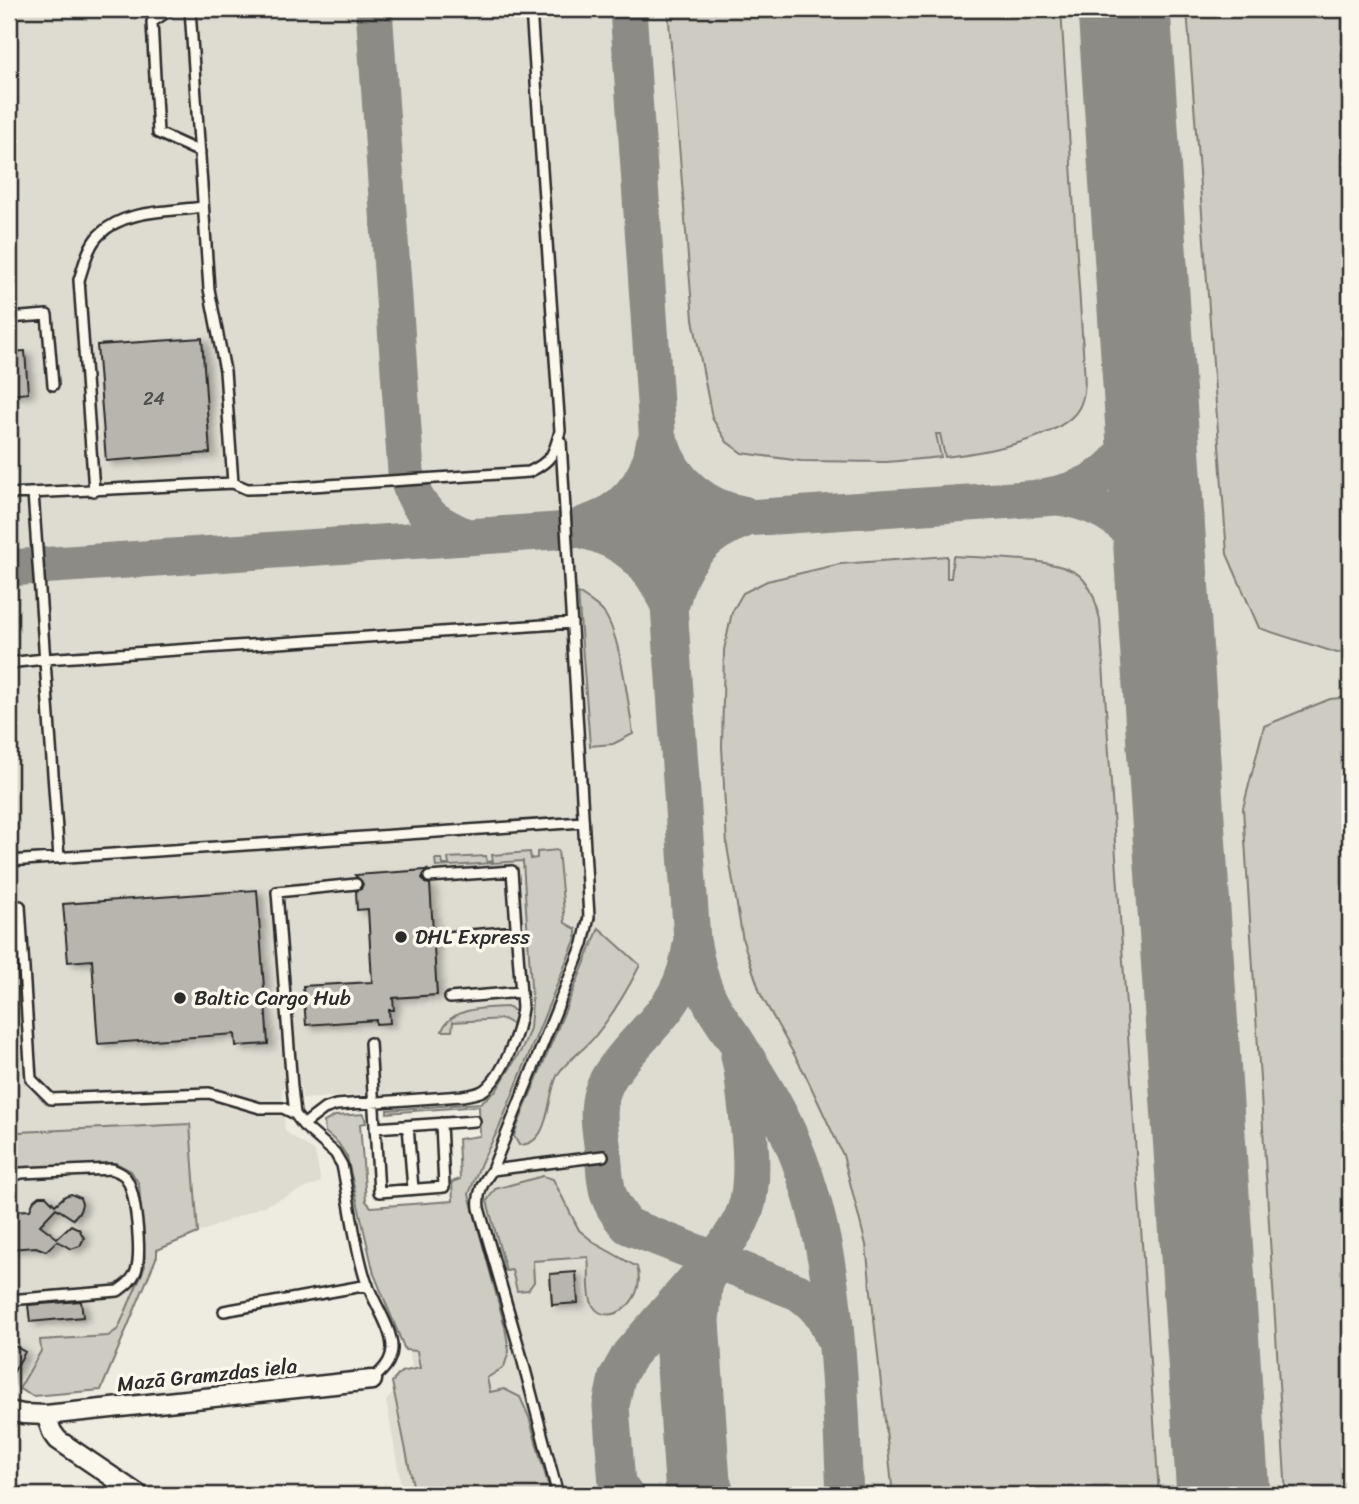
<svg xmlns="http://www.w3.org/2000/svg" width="1359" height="1504" viewBox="0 0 1359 1504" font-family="Sriracha,sans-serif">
  <defs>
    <filter id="shadow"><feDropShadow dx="6" dy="3.5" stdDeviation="3.5" flood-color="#0004"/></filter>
  </defs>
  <rect width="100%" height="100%" fill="#eeebe0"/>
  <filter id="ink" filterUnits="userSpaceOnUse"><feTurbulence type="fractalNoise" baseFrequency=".0143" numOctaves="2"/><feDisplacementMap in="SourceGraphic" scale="14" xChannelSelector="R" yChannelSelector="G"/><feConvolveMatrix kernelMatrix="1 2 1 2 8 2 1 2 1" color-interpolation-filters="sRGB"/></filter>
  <g filter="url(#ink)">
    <path fill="#dedbd1" d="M9 9H1350V1495H403L386 1401 413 1372 405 1333 502 1086 302 1099 301 1087 282 1088 285 1131 315 1152 321 1182 157 1250V1256L101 1390 33 1396 9 1383Z"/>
    <path fill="#cecbc2" stroke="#7c7b76" stroke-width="2" d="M668 9H1061L1084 365C1085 380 1086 394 1079 408 1061 440 979 453 945 457L940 434H936L941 457 887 462 801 461 742 453 727 442 712 418 693 319Z
      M1187 9H1350V651L1337 653 1259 628 1227 554Z
      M947 556V578H951L953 556C983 558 1058 557 1080 576 1093 588 1096 603 1100 620L1159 1495H893L866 1245 843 1155 805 1074 761 995 743 941 727 846 722 747 724 650 732 612 743 593 767 581 840 564Z
      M578 593C587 599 597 604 604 613 620 634 629 706 633 734L613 744 590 746Z
      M1350 697V1495H1286L1243 808 1264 726 1330 699Z
      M558 850 565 923 576 929V938L499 1128 481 1163 469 1194 505 1327 509 1351 504 1367 487 1378 490 1392 504 1389 520 1397 529 1417 551 1495H415L392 1382 401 1372 420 1368 417 1351 405 1350 374 1274 347 1157 338 1143 325 1132 324 1122 335 1116 364 1114 366 1123 360 1124 366 1201 371 1207 453 1201 452 1182 460 1179 458 1139 480 1136 479 1106 387 1113V1110L480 1103 496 1091 523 1047 530 1028 532 1002 523 861 436 867 435 859H442L443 865H449L448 858 486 856 487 862 493 861 492 855 530 852 531 859 537 858V852Z
      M599 928 640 965C628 989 613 1014 596 1035 586 1049 567 1060 558 1074 546 1095 552 1145 519 1145L514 1136 516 1129Z
      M9 986 16 1116 9 1118Z
      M510 1007 516 1013 512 1024 503 1019 453 1022 452 1031H442C451 1006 488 1008 510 1007Z
      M190 1124 198 1233 157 1250V1256L101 1390 33 1396 19 1389 41 1351 40 1340 108 1336 118 1329 145 1266 139 1184 131 1171 116 1163 9 1169V1144L18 1141V1132Z
      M543 1176 553 1179 579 1230 596 1244 637 1267C649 1305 601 1332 591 1301 587 1288 590 1270 588 1257L533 1261 534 1282 528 1290 517 1291 512 1270 506 1271 487 1201 495 1189Z"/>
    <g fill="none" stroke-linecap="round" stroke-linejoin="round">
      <path stroke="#8c8b86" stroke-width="37" d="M374 9 406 472C415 510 433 523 467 537
        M628 9 692 940C696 961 700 982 710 1001 717 1015 727 1028 736 1041 757 1075 778 1107 793 1144 839 1253 839 1378 845 1495
        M661 444C672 481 706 509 743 514
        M1048 496C1116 484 1140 443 1148 378
        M583 525C621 514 648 484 654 445
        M586 531C624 540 652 565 666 600
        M9 568 1057 497C1120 505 1152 544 1164 604
        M672 601C680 561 706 533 743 520
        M691 944C684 1001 658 1016 624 1057 615 1068 606 1079 602 1093 596 1112 601 1133 603 1152 606 1187 604 1198 628 1226L798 1292C815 1304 825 1315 832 1335
        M712 1265 704 1287 701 1321 710 1454 712 1481 717 1495
        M625 1495 617 1484 611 1406 617 1377 630 1354 723 1248C732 1236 740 1225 745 1211 758 1174 746 1109 742 1069L739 1056
        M684 1495 674 1354 680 1323 690 1294"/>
      <path stroke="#8c8b86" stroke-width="93" d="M1124 9 1223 1495"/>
    </g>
    <path fill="#b8b5ae" stroke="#2b2b2b" stroke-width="2" filter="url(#shadow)" d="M202 338 210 453 106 461 97 345Z
      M25 351 28 393 9 395V352Z
      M427 870 422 878 425 883 430 884 437 995 393 998 394 1010H389L390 1023 376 1024V1020L306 1025 303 986 372 982 368 909 357 910 356 891 361 889 363 884 355 875Z
      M257 890 268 1044 236 1046 235 1034 98 1044 92 960 68 962 63 904Z
      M71 1194 80 1198 82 1204 80 1211 73 1219 56 1208 40 1225 57 1238 71 1225 79 1229 84 1238 80 1246 71 1249 57 1241 46 1251 36 1247 9 1249V1211L30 1210 34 1200 39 1196H46L55 1205 65 1196Z
      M576 1272 578 1303 552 1305 550 1274Z
      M81 1301 83 1317 30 1322 28 1305Z
      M9 1343 25 1352 9 1380Z"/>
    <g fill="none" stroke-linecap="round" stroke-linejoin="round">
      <g stroke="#2b2b2b" stroke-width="14">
        <path id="lane" d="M171 9 152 22 158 133 200 152
          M190 9 209 289 225 371 233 483
          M9 318 47 315 53 385
          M94 491 79 280C84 265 88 246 99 235 124 209 170 212 203 207
          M33 493 59 858
          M9 494 233 483 247 489 281 488 529 472C552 461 554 454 560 431L531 9
          M9 666 17 662 45 659 572 623
          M9 861 583 822
          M356 884 277 892 292 1087 295 1114 303 1125 324 1109 336 1105 462 1096C469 1095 478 1094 484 1090 504 1075 519 1032 522 1008L512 871 429 877
          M20 906 31 1079 51 1099 209 1093 260 1108H283L295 1114
          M447 937 517 931
          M450 998 521 992
          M370 1043 379 1192 444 1187 441 1123
          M303 1125 335 1153 342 1165C350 1202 354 1242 365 1278 371 1299 393 1328 392 1349 391 1363 382 1371 372 1380
          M408 1126 413 1189
          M375 1128 475 1121
          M492 1170 583 944 589 917 561 442
          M9 1178 21 1173 112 1169C118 1172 123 1173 126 1178 136 1192 142 1254 136 1271 132 1281 126 1285 118 1291L9 1300
          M224 1311 368 1285
          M558 1495 522 1358 479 1208C477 1191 483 1183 492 1170L603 1156"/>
      </g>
      <g stroke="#2b2b2b" stroke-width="23">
        <path id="street" d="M9 1411 23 1414 46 1415 372 1380
          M46 1415 52 1432 58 1440 139 1495"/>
      </g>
      <use href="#lane" stroke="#fbf7ec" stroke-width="9"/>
      <use href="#street" stroke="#fbf7ec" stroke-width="18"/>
    </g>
  </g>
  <g fill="#2b2b2b" stroke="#fbf7ec" stroke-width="2.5">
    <circle cx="401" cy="937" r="7"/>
    <circle cx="180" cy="998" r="7"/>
  </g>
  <g text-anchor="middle" stroke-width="7" stroke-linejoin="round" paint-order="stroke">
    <g font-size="18" fill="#4e4e4c">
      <text x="154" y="405">24</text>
    </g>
    <g font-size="21" fill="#2b2b2b" stroke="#fbf7ec" text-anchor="start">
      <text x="415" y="944">DHL Express</text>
      <text x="194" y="1005">Baltic Cargo Hub</text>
    </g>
    <g font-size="21" fill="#2b2b2b" stroke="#fbf7ec">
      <text transform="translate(207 1375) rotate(-6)" y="7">Mazā Gramzdas iela</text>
    </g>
  </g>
  <rect width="1359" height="1504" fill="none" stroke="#fbf7ec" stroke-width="35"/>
  <rect x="18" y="18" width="1324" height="1469" fill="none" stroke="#2b2b2b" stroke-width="2.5" filter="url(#ink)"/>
</svg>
